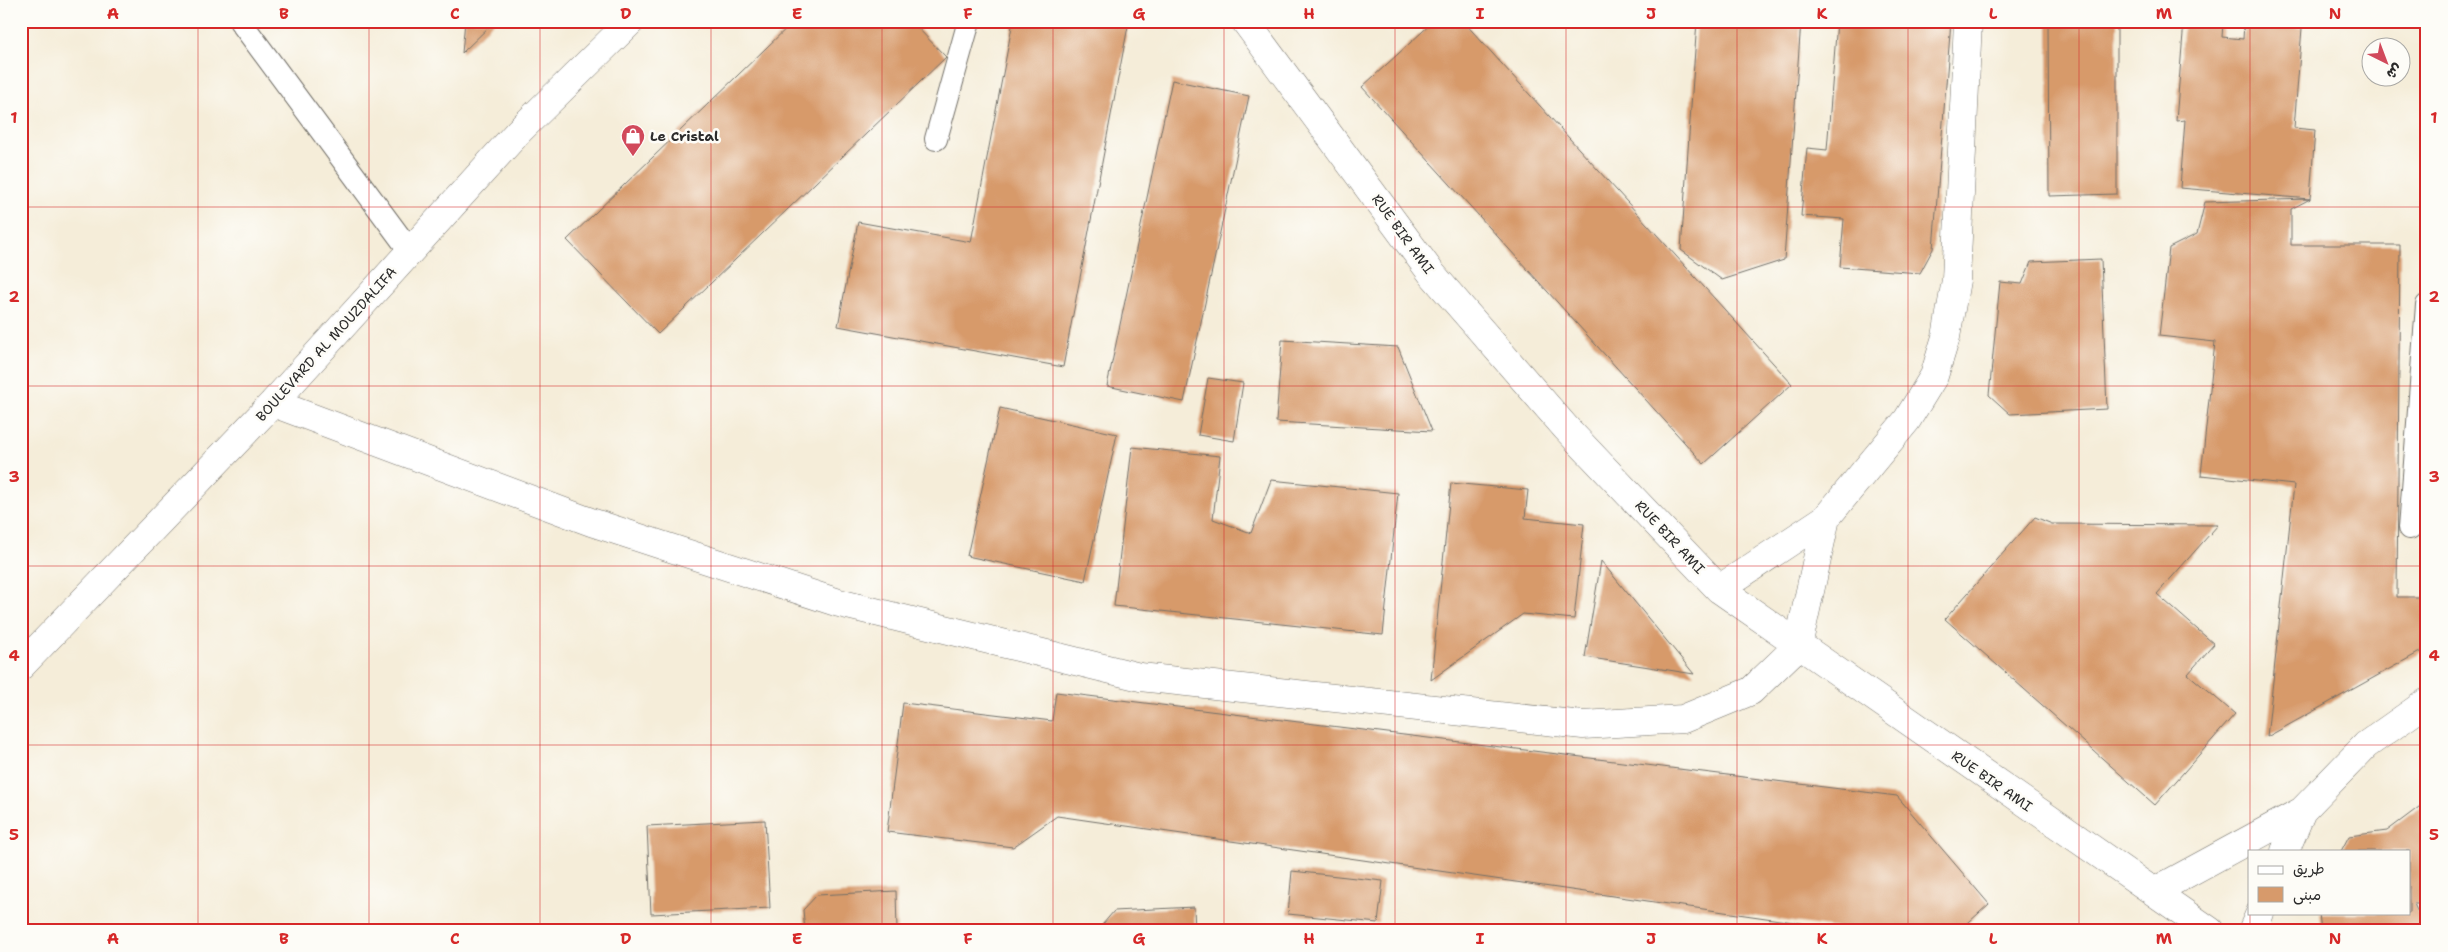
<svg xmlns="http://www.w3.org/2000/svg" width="2448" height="952" viewBox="0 0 2448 952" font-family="'Shantell Sans','Playpen Sans Arabic',sans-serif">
  <rect width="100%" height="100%" fill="#fdfcf7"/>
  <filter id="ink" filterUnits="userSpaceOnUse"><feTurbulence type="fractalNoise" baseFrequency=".02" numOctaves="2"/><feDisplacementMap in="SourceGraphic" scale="10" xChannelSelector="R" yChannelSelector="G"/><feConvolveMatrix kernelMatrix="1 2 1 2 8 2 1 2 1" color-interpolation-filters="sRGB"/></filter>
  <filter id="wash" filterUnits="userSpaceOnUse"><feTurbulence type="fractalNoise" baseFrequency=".0096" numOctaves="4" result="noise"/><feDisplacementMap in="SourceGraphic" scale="20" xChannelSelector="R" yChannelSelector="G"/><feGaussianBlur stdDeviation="1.12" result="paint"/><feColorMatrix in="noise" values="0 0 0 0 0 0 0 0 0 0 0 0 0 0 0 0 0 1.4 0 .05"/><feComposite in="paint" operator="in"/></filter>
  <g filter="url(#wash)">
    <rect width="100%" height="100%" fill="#f5edd9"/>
    <g id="blocks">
      <path fill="#d79a6b" d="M465 21H495L462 53Z
        M794 21H911L946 57 658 334 567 240Z
        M1013 21H1129L1063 367 838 326 858 222 971 242Z
        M1434 21H1463L1792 384 1704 464 1362 87Z
        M1697 21H1801L1784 260 1722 280 1681 250Z
        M1837 21H1951L1933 249 1920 273 1840 267 1844 219 1801 216 1807 148 1827 150Z
        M2048 21H2117V194L2049 196Z
        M2184 21 2223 23 2222 37 2243 39 2244 23 2302 28 2294 128 2315 130 2310 199 2180 188 2185 120 2176 121Z
        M1172 80 1249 96 1184 402 1107 386Z
        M2310 199 2291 209V245H2400L2397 597H2427V648L2267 737 2294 485 2201 475 2215 342 2159 336 2169 248 2197 234 2205 202Z
        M2101 259 2107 409 2010 414 1989 395 2000 282 2022 284 2031 262Z
        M1282 340 1398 347 1432 431 1276 422Z
        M1208 378 1243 383 1234 441 1198 435Z
        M1000 408 1117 434 1085 581 967 556Z
        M1132 447 1220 456 1213 519 1251 533 1271 480 1398 493 1383 635 1114 606Z
        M1451 483 1528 490 1525 518 1584 524 1574 619 1523 614 1431 680Z
        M2035 517 2052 524 2218 525 2157 594 2214 644 2188 674 2235 714 2155 805 1945 619Z
        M1601 561 1694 674 1585 657Z
        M1056 692 1897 796 1989 904 1959 931H1856L1057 816 1013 847 887 832 903 703 1052 721Z
        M2427 801V904H2414L2427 931H2321L2319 913H2409V851H2341L2349 836 2387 831Z
        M765 820 770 908 651 914 647 826Z
        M1292 871 1383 881 1378 923 1288 914Z
        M896 891 897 931H805L803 910 817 895Z
        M1194 907 1195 931H1097L1114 911Z"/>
    </g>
  </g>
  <g filter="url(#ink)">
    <use href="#blocks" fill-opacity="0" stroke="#726f68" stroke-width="1"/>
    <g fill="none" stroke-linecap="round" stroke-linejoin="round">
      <g stroke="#726f68" stroke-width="24">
        <path id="lane" d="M240 21 410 251
          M936 139 969 21
          M2410 528 2427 305"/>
      </g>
      <g stroke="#726f68" stroke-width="29">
        <path id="street" d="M1245 21 1432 274 1566 428 1719 589 2210 931
          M273 403 591 522 839 603 1140 677 1583 725 1683 719 1751 691 1798 646 1826 518
          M1719 589 1826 518 1907 420 1934 376 1946 337 1956 280 1968 21
          M21 666 273 403 519 131 631 21
          M2285 851 2302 811
          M2155 891 2302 811 2366 745 2427 702
          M2252 931 2260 913"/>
      </g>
      <use href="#lane" stroke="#fff" stroke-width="22"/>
      <use href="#street" stroke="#fff" stroke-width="28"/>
    </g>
  </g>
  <path fill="none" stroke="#d62828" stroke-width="1" stroke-opacity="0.55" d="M198 21V931M369 21V931M540 21V931M711 21V931M882 21V931M1053 21V931M1224 21V931M1395 21V931M1566 21V931M1737 21V931M1908 21V931M2079 21V931M2250 21V851M21 207H2427M21 386H2427M21 566H2427M21 745H2427M2250 913V931"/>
  <defs>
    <g id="shop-pin" transform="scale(1.25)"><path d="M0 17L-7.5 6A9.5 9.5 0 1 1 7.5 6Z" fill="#d1495b" stroke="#fdfcf7"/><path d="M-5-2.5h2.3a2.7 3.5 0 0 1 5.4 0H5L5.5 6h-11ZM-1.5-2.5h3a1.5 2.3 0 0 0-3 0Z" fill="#fff"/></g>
  </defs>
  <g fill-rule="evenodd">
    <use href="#shop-pin" x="633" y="136"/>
  </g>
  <g text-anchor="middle" stroke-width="5" stroke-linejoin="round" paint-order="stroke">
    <g font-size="14" font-weight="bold" fill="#2b2b2b" stroke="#fdfcf7" text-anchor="start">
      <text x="650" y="141">Le Cristal</text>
    </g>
    <g font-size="14" fill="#2b2b2b" stroke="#fdfcf7">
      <text transform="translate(1403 234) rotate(54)" y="5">RUE BIR AMI</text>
      <text transform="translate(326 344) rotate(-48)" y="5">BOULEVARD AL MOUZDALIFA</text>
      <text transform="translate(1670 537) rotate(47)" y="5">RUE BIR AMI</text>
      <text transform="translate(1992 781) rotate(35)" y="5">RUE BIR AMI</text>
    </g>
  </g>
  <rect width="2448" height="952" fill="none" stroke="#fdfcf7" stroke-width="55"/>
  <rect x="2248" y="850" width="162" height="65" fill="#fdfcf7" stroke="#a9a8a5"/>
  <rect x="2258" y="866" width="25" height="8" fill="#ffffff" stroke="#a9a8a5"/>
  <text x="2293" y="874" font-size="15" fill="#2b2b2b">طريق</text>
  <rect x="2258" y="887" width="25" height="15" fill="#d79a6b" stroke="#a9a8a5"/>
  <text x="2293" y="900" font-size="15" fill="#2b2b2b">مبنى</text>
  <g transform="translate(2386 62) rotate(138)"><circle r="24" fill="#fdfcf7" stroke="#a9a8a5"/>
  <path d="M0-4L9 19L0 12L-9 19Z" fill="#d1495b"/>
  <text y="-8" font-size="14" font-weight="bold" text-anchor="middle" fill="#2b2b2b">ش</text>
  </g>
  <rect x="28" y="28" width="2392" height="896" fill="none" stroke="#d62828" stroke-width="2"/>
  <g font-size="16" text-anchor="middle" font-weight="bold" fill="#d62828">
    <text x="113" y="19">A</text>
    <text x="284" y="19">B</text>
    <text x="455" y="19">C</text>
    <text x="626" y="19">D</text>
    <text x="797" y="19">E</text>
    <text x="968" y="19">F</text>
    <text x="1139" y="19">G</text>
    <text x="1309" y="19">H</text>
    <text x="1480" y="19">I</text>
    <text x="1651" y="19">J</text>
    <text x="1822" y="19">K</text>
    <text x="1993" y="19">L</text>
    <text x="2164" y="19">M</text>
    <text x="2335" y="19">N</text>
    <text x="14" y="123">1</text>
    <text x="2434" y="123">1</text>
    <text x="14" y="302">2</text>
    <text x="2434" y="302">2</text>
    <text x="14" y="482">3</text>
    <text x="2434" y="482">3</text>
    <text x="14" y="661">4</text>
    <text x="2434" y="661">4</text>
    <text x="14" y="840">5</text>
    <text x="2434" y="840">5</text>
    <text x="113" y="944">A</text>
    <text x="284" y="944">B</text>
    <text x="455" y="944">C</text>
    <text x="626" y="944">D</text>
    <text x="797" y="944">E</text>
    <text x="968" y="944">F</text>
    <text x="1139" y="944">G</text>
    <text x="1309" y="944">H</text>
    <text x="1480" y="944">I</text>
    <text x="1651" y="944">J</text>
    <text x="1822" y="944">K</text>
    <text x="1993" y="944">L</text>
    <text x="2164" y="944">M</text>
    <text x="2335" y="944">N</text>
  </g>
</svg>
